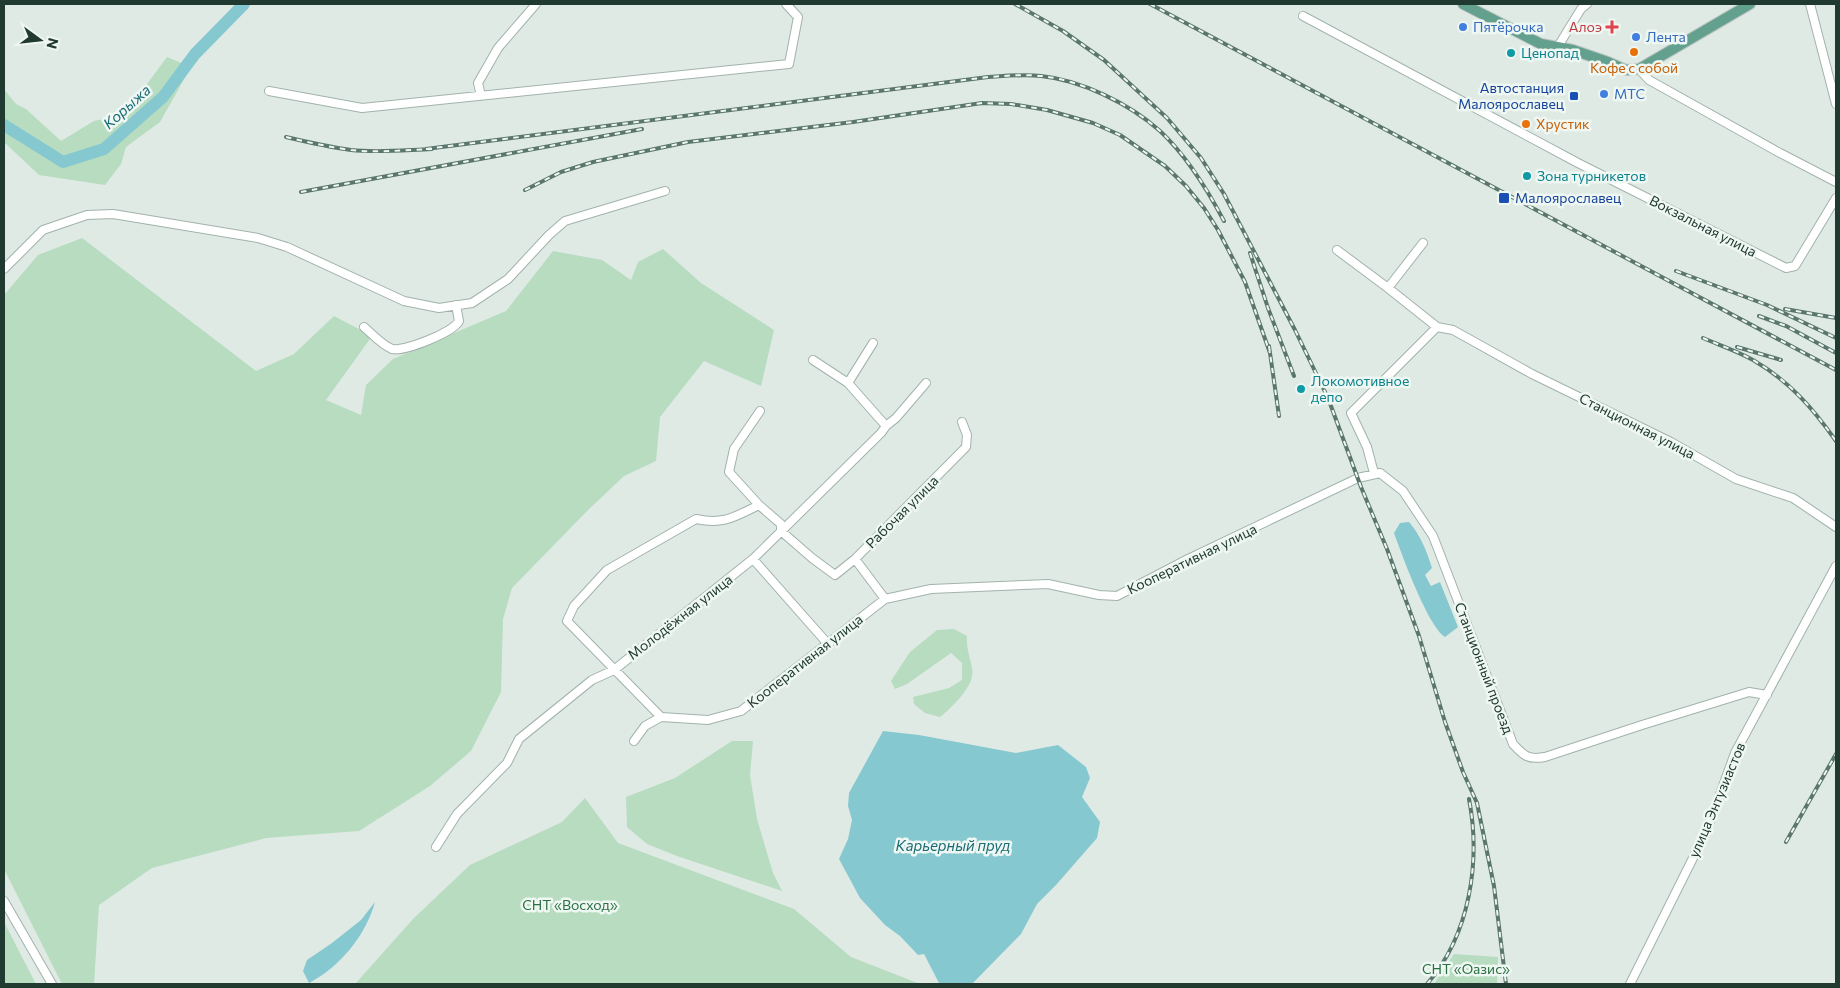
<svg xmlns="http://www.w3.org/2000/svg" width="1840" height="988" viewBox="0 0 1840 988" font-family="Commissioner,sans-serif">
  <rect width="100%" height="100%" fill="#dfeae5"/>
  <path fill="#b7dcc0" d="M167 57 191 67 160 122 126 147 121 164 105 185 39 175 4 142V89L16 104 26 109 61 141 94 121 125 114Z
    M82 238 256 371 294 354 334 316 372 336 326 400 361 415 366 385 393 359 506 311 553 251 602 260 631 280 638 262 663 249 701 283 774 330 761 386 704 361 660 417 656 461 624 476 587 511 512 588 503 619 501 692 471 751 430 786 359 831 266 838 152 868 99 905 94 984H62L4 869V295L38 255Z
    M954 629 967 636C966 648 970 657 972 668 976 685 952 707 940 717L925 713 914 704 913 697 949 688 962 680V663L951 653 907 684 895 689 891 681 910 652 937 630Z
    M732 741H753L750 775 757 819 773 873 782 891 677 856 647 844 627 827 626 797 675 778Z
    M585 798 618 843 794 909 851 957 920 984H355L414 918 470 865 562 822Z
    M4 922 36 984H4Z
    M1454 954 1498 957 1497 984H1434Z"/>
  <path fill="#86c8d0" d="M1409 522C1421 536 1427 552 1432 568L1425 575 1431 586 1440 582 1458 627 1445 637C1428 626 1402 555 1394 533L1400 523Z
    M883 731 919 735 1016 753 1058 745 1086 767 1090 778 1082 797 1100 822 1097 838 1056 885 1037 904 1021 934 972 984 939 983 924 954 918 955 900 936 885 925 860 898 839 859 848 839 852 820 848 806 849 793Z
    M375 902C366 935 340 967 309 983L303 971 307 960 332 943 361 920Z"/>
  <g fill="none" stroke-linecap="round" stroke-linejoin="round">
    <path stroke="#86c8d0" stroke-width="12" d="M4 125 63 162 104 149 163 97 195 54 244 4"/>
    <g stroke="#a2b2ac" stroke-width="10">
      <path id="minor" d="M1810 4 1836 104
        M1303 16 1578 163 1786 268 1795 266 1836 198
        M1557 48 1581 9 1587 4
        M1639 69 1649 80 1658 85 1780 153 1836 182
        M269 91 362 108 789 64 798 17 786 4
        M481 96 478 83 498 48 536 4
        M1423 243 1388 288 1437 327 1453 330 1532 374 1671 442 1736 479 1793 498 1836 527
        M1337 250 1388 288
        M4 269 43 230 87 215 113 214 258 238 287 247 404 301 439 308 472 303 508 279 549 235 565 221 665 191
        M364 327C372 334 382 345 392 349 404 352 454 332 459 321L456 305
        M813 360 848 383 886 426
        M848 383 873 343
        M760 411 734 449 729 472 759 505 781 524V531L812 558 835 575 855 559 966 447 967 435 962 422
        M1374 473 1367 447 1351 413 1437 327
        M753 559 828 644
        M855 559 885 599
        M661 717 567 621 574 606 607 570 696 519C724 525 734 517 759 505
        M634 741 645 726 661 717 708 720 741 711 885 599 931 589 1048 584 1099 595 1117 596 1188 559 1358 478 1380 473 1403 491 1433 536 1513 744C1524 756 1528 760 1545 757L1642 725 1749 692 1767 695
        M436 847 457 814 507 763 519 739 592 680 614 670 753 559 881 433 886 426 896 418 926 383
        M4 901 52 984
        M1630 984 1707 830 1735 753 1836 566"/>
    </g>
    <g stroke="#bcc4c2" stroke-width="12">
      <path id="major" d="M1463 4 1541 44 1573 50 1608 62 1626 70 1639 69 1750 4"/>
    </g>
    <use href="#minor" stroke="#fff" stroke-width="8"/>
    <use href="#major" stroke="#63a08e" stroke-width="10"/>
    <g stroke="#5a766d" stroke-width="4">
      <path id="rail" d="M1015 4 1063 31 1104 60 1167 118 1201 158 1224 194 1295 330 1328 398 1361 487 1387 549 1419 636 1445 722 1463 772 1477 803 1494 886 1506 984
        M1150 4 1836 370
        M286 137C307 142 329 147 351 150 378 153 405 150 432 149
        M426 149 988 77C1006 76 1023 74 1041 76 1081 80 1130 104 1160 131 1187 156 1207 189 1224 221
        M525 190 561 172 593 162 688 142 853 122 982 103 1011 104 1047 110 1093 123 1120 135 1165 166 1186 186 1204 208 1218 230 1245 282 1270 353
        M301 192 642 129
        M1250 253 1268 308 1294 376
        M1676 271 1767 305 1836 338
        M1785 309 1836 318
        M1759 316 1786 326 1836 353
        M1703 338C1719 345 1737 351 1753 360 1789 381 1812 407 1836 441
        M1269 346 1279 416
        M1737 347 1781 360
        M1786 842 1836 754
        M1427 984C1470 935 1481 861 1469 799"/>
    </g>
    <use href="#rail" stroke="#eff7f3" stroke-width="2" stroke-dasharray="5.5" stroke-linecap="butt"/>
  </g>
  <g fill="#3f7fe0" stroke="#eff7f3" stroke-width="2">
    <circle cx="1463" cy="27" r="5"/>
    <circle cx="1636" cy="37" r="5"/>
    <circle cx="1604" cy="94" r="5"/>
  </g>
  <path fill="#e0444e" stroke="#eff7f3" stroke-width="2" d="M1609.5 19.5h5v5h5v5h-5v5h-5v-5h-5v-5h5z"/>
  <g fill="#e8710a" stroke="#eff7f3" stroke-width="2">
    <circle cx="1634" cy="52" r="5"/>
    <circle cx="1526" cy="124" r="5"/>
  </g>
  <g fill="#0f9aa8" stroke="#eff7f3" stroke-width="2">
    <circle cx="1511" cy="53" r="5"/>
    <circle cx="1527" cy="176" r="5"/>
    <circle cx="1301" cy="389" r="5"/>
  </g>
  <g fill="#1a4fb4" stroke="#eff7f3" stroke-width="2">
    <rect x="1569" y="91" width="10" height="10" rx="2.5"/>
    <rect x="1498" y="192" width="12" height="12" rx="2.5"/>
  </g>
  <g text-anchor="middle" stroke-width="5" stroke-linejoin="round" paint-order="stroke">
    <g font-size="14" fill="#366cbe" stroke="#eff7f3" text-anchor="start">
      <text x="1473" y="32">Пятёрочка</text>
      <text x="1646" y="42">Лента</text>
      <text x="1614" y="99">МТС</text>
    </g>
    <g font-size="14" fill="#be3a42" stroke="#eff7f3" text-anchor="end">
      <text x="1602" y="32">Алоэ</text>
    </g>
    <g font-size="14" fill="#0d838f" stroke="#eff7f3" text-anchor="start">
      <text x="1521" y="58">Ценопад</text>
      <text x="1537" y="181">Зона турникетов</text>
      <text x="1311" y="386">Локомотивное<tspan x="1311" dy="16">депо</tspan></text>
    </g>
    <g font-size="14" fill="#c56008" stroke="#eff7f3">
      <text x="1634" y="73">Кофе с собой</text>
      <text x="1536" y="129" text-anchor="start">Хрустик</text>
    </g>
    <g font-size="14" fill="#164399" stroke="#eff7f3" text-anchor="end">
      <text x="1564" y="93">Автостанция<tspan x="1564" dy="16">Малоярославец</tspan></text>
      <text x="1515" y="203" text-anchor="start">Малоярославец</text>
    </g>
    <g font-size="14" fill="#203a32" stroke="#eff7f3">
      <text transform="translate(1703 226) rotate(27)" y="5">Вокзальная улица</text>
      <text transform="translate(1637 426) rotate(27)" y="5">Станционная улица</text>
      <text transform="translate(902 512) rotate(-45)" y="5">Рабочая улица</text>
      <text transform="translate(1192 559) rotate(-26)" y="5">Кооперативная улица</text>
      <text transform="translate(680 617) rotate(-38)" y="5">Молодёжная улица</text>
      <text transform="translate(805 661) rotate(-38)" y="5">Кооперативная улица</text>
      <text transform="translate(1484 668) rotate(69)" y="5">Станционный проезд</text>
      <text transform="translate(1717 800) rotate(-67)" y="5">улица Энтузиастов</text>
    </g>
    <g font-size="14" fill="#2a7142" stroke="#eff7f3">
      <text x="570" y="910">СНТ «Восход»</text>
      <text x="1466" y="974">СНТ «Оазис»</text>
    </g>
    <g font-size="15" font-style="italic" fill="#1a6b76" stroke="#eff7f3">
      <text transform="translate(127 107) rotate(-42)" y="5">Корыжа</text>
      <text x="953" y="851">Карьерный пруд</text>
    </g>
  </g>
  <rect width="1840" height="988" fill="none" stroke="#203a32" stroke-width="10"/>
  <g transform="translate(40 40) rotate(105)" stroke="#eff7f3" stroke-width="4" paint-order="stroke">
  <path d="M0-4L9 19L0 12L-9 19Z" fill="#203a32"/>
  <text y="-8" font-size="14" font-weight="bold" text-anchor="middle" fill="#203a32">N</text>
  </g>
</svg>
